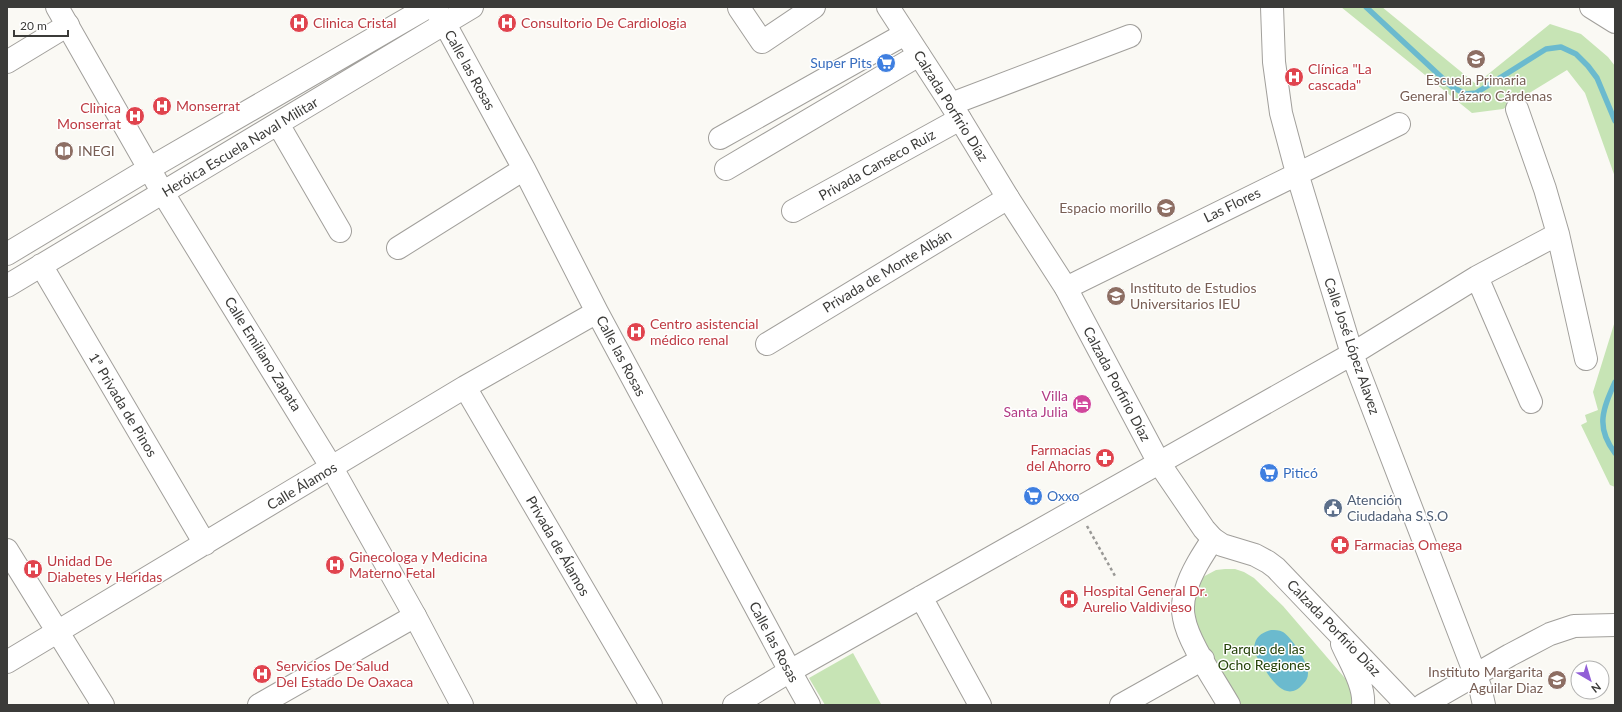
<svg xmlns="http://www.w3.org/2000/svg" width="1622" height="712" viewBox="0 0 1622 712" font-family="Lato,sans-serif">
  <rect width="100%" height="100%" fill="#faf9f4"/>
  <path fill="#c7e4b5" d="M1341 7H1382L1476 84 1550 24 1581 34 1608 57 1615 66V177L1585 93 1567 70 1503 109 1472 113Z
    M1615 321V487L1610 485 1581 425 1587 422 1585 415 1598 410 1593 392Z
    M1225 569H1235L1244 572 1254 578 1283 606 1350 684 1356 705H1237L1197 633 1190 612 1201 578 1216 570Z
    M853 653 881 704 878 705H825L809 678Z"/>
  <path fill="#6bbace" d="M1271 630C1275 630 1279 630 1283 632 1292 638 1308 662 1308 673 1308 678 1306 681 1303 684 1287 703 1272 681 1264 668 1259 660 1252 652 1255 643 1257 635 1264 632 1271 630Z"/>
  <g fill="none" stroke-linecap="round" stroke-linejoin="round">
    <path stroke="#6bbace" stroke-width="5.5" d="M1366 7 1452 87 1466 94 1476 93 1546 49 1561 47 1576 54 1588 66 1597 78 1615 121
      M1615 382C1603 409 1595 427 1615 453"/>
    <g stroke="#a19f9b" stroke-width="24">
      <path id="minor" d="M434 7 445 24 524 169 597 312 790 671 1352 354 1477 277 1558 234
        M740 7 739 8 762 42 814 7
        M1272 7 1274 62 1281 113 1297 173 1352 354 1480 687 1484 705
        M1591 7 1615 22
        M7 62 68 25
        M951 104 1130 36
        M1517 109 1545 189 1558 234 1586 359
        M278 124 340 231
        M720 138 905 34
        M726 169 919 55
        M793 211 960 119
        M398 248 524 169
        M7 254 150 168 428 7
        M41 265 205 544
        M1477 277 1531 402
        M7 286 472 7
        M1066 288 1399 124
        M767 344 1008 198
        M465 387 651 705
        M1213 539C1203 554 1191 572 1186 590 1183 599 1182 609 1184 618 1188 642 1216 682 1229 705
        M7 550 103 705
        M921 597 980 705
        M7 662 465 387 597 312
        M259 705 415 616
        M1121 705 1203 659"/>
    </g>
    <g stroke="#a19f9b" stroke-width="24">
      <path id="major" d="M57 7 163 193 332 468 415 616 462 705
        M888 7 951 104 1008 198 1066 288 1159 463 1204 529 1213 539 1222 545 1255 555 1268 562 1276 568 1407 705
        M1342 644C1350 662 1365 686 1363 705
        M734 705 790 671 809 705
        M1423 705 1510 655 1550 634 1574 626 1615 625"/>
    </g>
    <path stroke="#9a9996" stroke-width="2.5" stroke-dasharray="3 3" stroke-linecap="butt" d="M1087 526 1115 576"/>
    <use href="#minor" stroke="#fff" stroke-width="22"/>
    <use href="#major" stroke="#fff" stroke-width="22"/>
  </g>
  <defs>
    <g id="hospital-disc" transform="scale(1)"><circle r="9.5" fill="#e0444e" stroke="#fff"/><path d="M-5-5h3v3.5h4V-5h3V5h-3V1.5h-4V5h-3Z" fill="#fff"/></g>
    <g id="school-disc" transform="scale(1)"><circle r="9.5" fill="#8d6e63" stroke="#fff"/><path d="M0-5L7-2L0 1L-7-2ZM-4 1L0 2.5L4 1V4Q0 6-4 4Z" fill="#fff"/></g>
    <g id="supermarket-disc" transform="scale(1)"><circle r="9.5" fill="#3f7fe0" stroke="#fff"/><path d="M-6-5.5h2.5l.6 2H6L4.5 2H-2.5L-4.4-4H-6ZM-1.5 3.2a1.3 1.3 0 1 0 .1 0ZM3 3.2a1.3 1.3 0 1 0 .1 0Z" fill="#fff"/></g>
    <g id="library-disc" transform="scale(1)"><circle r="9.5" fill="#8d6e63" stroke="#fff"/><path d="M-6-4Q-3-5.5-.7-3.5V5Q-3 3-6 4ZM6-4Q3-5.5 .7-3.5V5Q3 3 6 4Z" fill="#fff"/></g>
    <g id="university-disc" transform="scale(1)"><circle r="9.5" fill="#8d6e63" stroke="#fff"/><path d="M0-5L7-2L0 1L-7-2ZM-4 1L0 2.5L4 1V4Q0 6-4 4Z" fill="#fff"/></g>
    <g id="hotel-disc" transform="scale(1)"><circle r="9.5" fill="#d1479c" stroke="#fff"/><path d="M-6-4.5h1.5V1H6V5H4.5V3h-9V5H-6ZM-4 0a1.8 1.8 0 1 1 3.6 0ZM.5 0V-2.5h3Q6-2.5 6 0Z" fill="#fff"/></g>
    <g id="pharmacy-disc" transform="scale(1)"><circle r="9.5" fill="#e0444e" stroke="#fff"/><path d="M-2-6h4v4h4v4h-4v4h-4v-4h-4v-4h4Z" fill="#fff"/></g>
    <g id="civic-disc" transform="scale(1)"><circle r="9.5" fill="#5c6f8a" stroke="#fff"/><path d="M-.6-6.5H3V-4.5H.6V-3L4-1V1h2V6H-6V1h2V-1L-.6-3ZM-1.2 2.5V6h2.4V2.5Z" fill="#fff"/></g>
  </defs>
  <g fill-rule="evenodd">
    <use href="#hospital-disc" x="299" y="23"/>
    <use href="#hospital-disc" x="507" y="23"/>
    <use href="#school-disc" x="1476" y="59"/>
    <use href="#supermarket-disc" x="886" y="63"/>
    <use href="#hospital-disc" x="1294" y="77"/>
    <use href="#hospital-disc" x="162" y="106"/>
    <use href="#hospital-disc" x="135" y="116"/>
    <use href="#library-disc" x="64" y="151"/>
    <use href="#school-disc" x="1166" y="208"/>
    <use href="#university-disc" x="1116" y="296"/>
    <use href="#hospital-disc" x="636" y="332"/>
    <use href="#hotel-disc" x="1082" y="404"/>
    <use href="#pharmacy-disc" x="1105" y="458"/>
    <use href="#supermarket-disc" x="1269" y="473"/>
    <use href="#supermarket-disc" x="1033" y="496"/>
    <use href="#civic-disc" x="1333" y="508"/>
    <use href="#pharmacy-disc" x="1340" y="545"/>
    <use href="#hospital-disc" x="335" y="565"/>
    <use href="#hospital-disc" x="33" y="569"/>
    <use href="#hospital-disc" x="1069" y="599"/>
    <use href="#hospital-disc" x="262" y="674"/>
    <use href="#school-disc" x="1557" y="680"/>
  </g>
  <g text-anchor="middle" stroke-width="3" stroke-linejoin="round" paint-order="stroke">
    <g font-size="14" fill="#be3a42" stroke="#fff" text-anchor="start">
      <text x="313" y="28">Clinica Cristal</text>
      <text x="521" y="28">Consultorio De Cardiologia</text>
      <text x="1308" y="74">Clínica "La<tspan x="1308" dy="16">cascada"</tspan></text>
      <text x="176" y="111">Monserrat</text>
      <text x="121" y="113" text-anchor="end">Clinica<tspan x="121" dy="16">Monserrat</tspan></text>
      <text x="650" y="329">Centro asistencial<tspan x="650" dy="16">médico renal</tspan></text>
      <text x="1091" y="455" text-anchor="end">Farmacias<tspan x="1091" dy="16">del Ahorro</tspan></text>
      <text x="1354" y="550">Farmacias Omega</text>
      <text x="349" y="562">Ginecologa y Medicina<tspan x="349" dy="16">Materno Fetal</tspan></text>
      <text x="47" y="566">Unidad De<tspan x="47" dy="16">Diabetes y Heridas</tspan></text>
      <text x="1083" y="596">Hospital General Dr.<tspan x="1083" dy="16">Aurelio Valdivieso</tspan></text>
      <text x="276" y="671">Servicios De Salud<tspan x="276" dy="16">Del Estado De Oaxaca</tspan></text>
    </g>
    <g font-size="14" fill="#366cbe" stroke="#fff" text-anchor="start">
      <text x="872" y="68" text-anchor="end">Super Pits</text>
      <text x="1283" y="478">Piticó</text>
      <text x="1047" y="501">Oxxo</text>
    </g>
    <g font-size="14" fill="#3b3b39" stroke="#fff">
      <text transform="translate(470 70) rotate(61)" y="5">Calle las Rosas</text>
      <text transform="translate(951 106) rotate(58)" y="5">Calzada Porfirio Díaz</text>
      <text transform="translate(240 147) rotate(-31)" y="5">Heróica Escuela Naval Militar</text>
      <text transform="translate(877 165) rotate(-29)" y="5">Privada Canseco Ruiz</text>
      <text transform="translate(1232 205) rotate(-26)" y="5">Las Flores</text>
      <text transform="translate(887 271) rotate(-31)" y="5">Privada de Monte Albán</text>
      <text transform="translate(1352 346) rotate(71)" y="5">Calle José López Alavez</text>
      <text transform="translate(263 354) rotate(58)" y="5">Calle Emiliano Zapata</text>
      <text transform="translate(621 356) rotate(62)" y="5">Calle las Rosas</text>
      <text transform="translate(1117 384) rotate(62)" y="5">Calzada Porfirio Díaz</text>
      <text transform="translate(123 405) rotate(59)" y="5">1ª Privada de Pinos</text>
      <text transform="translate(302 486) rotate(-31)" y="5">Calle Álamos</text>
      <text transform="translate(558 546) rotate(60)" y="5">Privada de Álamos</text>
      <text transform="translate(1334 628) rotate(46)" y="5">Calzada Porfirio Díaz</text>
      <text transform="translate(774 642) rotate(62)" y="5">Calle las Rosas</text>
    </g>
    <g font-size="14" fill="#785e54" stroke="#fff" text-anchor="start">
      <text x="1476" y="85" text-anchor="middle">Escuela Primaria<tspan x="1476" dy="16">General Lázaro Cárdenas</tspan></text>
      <text x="78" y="156">INEGI</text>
      <text x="1152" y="213" text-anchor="end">Espacio morillo</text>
      <text x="1130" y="293">Instituto de Estudios<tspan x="1130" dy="16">Universitarios IEU</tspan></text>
      <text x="1543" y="677" text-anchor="end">Instituto Margarita<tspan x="1543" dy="16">Aguilar Diaz</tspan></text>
    </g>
    <g font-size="14" fill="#b23c85" stroke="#fff" text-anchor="end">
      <text x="1068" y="401">Villa<tspan x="1068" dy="16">Santa Julia</tspan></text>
    </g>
    <g font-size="14" fill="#4e5e75" stroke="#fff" text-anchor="start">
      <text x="1347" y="505">Atención<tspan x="1347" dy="16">Ciudadana S.S.O</tspan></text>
    </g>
    <g font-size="14" fill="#244208" stroke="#fff">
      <text x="1264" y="654">Parque de las<tspan x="1264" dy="16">Ocho Regiones</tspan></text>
    </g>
  </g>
  <rect width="1622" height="712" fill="none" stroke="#3b3b39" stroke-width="16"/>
  <g transform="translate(1590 680) rotate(142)"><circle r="19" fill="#ffffff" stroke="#b1b1b0"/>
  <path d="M0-3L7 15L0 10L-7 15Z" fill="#915ed7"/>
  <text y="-6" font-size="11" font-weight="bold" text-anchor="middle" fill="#3b3b39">N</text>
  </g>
  <path d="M14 30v6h54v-6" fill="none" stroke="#3b3b39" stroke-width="2"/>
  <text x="20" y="30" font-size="12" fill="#3b3b39" stroke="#ffffff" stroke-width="3" paint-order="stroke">20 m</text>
</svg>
